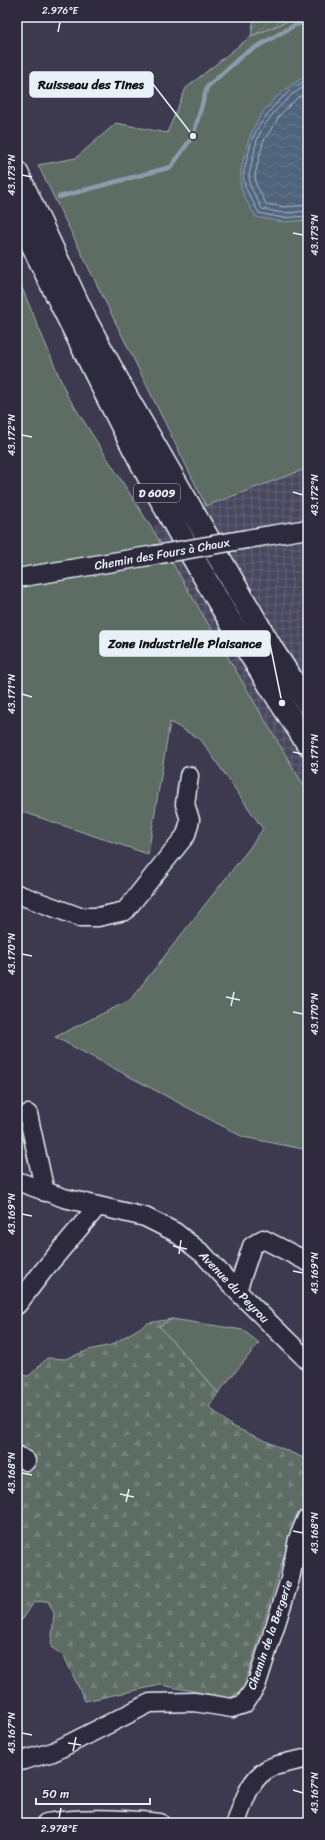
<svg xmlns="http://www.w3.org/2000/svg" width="325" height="1840" viewBox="0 0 325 1840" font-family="Sriracha,sans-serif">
  <defs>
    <pattern id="industrial-grid" width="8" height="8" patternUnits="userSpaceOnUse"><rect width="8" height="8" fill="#4a475f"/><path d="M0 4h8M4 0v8" fill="none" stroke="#646277"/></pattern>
    <pattern id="forest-firs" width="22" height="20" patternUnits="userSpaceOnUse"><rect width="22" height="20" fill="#5d6d64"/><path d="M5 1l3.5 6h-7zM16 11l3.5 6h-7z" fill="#74827b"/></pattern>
    <pattern id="garden-furrows" width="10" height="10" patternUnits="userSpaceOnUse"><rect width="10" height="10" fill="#5d6d64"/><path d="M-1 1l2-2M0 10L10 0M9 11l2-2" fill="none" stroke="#74827b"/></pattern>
    <pattern id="water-waves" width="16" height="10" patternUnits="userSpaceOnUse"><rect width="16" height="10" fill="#4f637a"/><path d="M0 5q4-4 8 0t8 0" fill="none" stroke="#687a8e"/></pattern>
  </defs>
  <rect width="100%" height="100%" fill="#3d394f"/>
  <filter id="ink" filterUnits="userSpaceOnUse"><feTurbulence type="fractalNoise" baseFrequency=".025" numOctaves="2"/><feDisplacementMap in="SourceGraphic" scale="8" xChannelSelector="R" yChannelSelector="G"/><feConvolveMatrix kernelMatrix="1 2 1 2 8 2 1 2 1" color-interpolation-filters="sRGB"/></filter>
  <g filter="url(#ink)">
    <path fill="url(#industrial-grid)" d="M308 468V793L151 527Z"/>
    <path fill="#5d6d64" stroke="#a2afae" d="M298 17H308V468L206 506 38 165 76 158 116 123 167 133 186 88 251 36Z
      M17 276 67 395 151 527 308 793V1150L243 1137 55 1037 130 1000 248 850 263 829 201 740 170 722 148 854 17 810Z
      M172 1319 243 1330 259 1343 218 1393 158 1326Z"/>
    <path fill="url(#forest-firs)" stroke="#a2afae" d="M172 1319 159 1326 218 1393 209 1407 232 1426 308 1460V1507L297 1514 243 1690 230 1698 161 1685 85 1701 64 1656 51 1647 54 1613 48 1601 34 1602 23 1619 17 1623V1375L29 1376 47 1358 65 1359 89 1350 111 1345 148 1323Z"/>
    <path fill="url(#garden-furrows)" stroke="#a2afae" d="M254 17H298L251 36Z"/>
    <path fill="url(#water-waves)" stroke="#8c9cac" d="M308 75V220L283 222 256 217C251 208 242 196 241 186 239 174 242 165 245 153 254 115 274 94 308 75Z"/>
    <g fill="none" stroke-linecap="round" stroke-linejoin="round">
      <path stroke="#abb8c6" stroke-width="1" d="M308 79 291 89 272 108 258 127 252 139 243 175 245 187 259 213 283 218 308 216
        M308 85 294 93 275 111 262 129 257 140 249 175 250 186 262 209 284 213 308 211
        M308 92 297 98 280 115 263 142 255 175 256 184 266 204 284 207 308 205"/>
      <path stroke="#8c9cac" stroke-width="4.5" d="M59 197 171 167 193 136 207 87 244 54 295 25 308 22"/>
      <g stroke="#e8f1f8" stroke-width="21">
        <path id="minor" d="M247 539 308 529
          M17 578 155 555
          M17 894 80 917H98L125 911 186 835 190 820 185 804 189 776
          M28 1114 45 1192
          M17 1181 64 1198 145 1217 175 1232 203 1254 237 1291 308 1361
          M237 1291 252 1246 263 1239 308 1262
          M17 1305 43 1271 97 1207
          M17 1455 26 1461
          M17 1762 53 1752 150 1703 194 1702 232 1708 244 1704 256 1686 290 1579 298 1539 306 1520H308
          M46 1823C83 1817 123 1819 160 1823
          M236 1823C243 1803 250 1776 272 1767 283 1763 296 1761 308 1758"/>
      </g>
      <g stroke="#e8f1f8" stroke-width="25">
        <path id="primary" d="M17 173 86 321 126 396 273 651 308 704
          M17 211C37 257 61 303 83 348 150 485 223 618 308 744"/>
      </g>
      <use href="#minor" stroke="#2f2a3d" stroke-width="18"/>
      <use href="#primary" stroke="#2f2a3d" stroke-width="22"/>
      <g stroke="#e8f1f8" stroke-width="21" stroke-linecap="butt">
        <path id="minor-bridge" d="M155 555 247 539"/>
      </g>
      <use href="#minor-bridge" stroke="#2f2a3d" stroke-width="18"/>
    </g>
  </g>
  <path fill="none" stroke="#e8f1f8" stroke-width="1.5" d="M58 32 60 22M22 175 32 177M293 233 303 235M22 435 32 437M293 492 303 495M22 694 32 697M293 752 303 754M22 954 32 956M226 997 240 1000M231 1006 234 992M293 1012 303 1014M22 1214 32 1216M173 1246 187 1249M179 1254 181 1240M293 1271 303 1273M22 1473 32 1475M120 1494 134 1497M126 1502 129 1489M293 1531 303 1533M22 1733 32 1735M68 1743 81 1745M73 1751 76 1737M293 1790 303 1793M59 1818 61 1808"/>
  <g text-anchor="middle" stroke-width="3" stroke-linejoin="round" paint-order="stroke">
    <rect fill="#2f2a3d" stroke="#b0b5c0" stroke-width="1" x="134" y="484" width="46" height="18" rx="3"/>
    <g font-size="11" font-weight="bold" fill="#e8f1f8">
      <text x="157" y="497">D 6009</text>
    </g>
    <g font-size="12" fill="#e8f1f8" stroke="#2f2a3d">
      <text transform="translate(162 554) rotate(-10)" y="4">Chemin des Fours à Chaux</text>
      <text transform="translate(234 1287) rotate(46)" y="4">Avenue du Peyrou</text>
      <text transform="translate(270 1635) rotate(-71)" y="4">Chemin de la Bergerie</text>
    </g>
  </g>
  <path fill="none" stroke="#e8f1f8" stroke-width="1.5" d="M193 136L153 84M282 703L270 644"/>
  <g fill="#e8f1f8" stroke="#2f2a3d" stroke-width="1.5">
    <circle cx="193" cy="136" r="4"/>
    <circle cx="282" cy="703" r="4"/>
  </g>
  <g fill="#e8f1f8" stroke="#e8f1f8" stroke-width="1.5">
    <rect x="30" y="72" width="123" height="25" rx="4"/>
    <rect x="100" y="631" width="170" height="25" rx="4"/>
  </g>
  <g font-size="13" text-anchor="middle" font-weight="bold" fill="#111">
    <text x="91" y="89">Ruisseau des Tines</text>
    <text x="185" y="648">Zone industrielle Plaisance</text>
  </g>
  <rect width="325" height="1840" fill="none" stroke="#2f2a3d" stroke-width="44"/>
  <path d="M36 1798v6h114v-6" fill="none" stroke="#e8f1f8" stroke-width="2"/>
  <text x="42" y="1798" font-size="12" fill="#e8f1f8" stroke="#2f2a3d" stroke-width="3" paint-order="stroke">50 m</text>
  <rect x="22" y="22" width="281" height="1796" fill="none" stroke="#e8f1f8" stroke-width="1.5"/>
  <g font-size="10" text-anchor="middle" fill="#e8f1f8">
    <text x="60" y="14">2.976°E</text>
    <text transform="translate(11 175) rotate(-90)" y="4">43.173°N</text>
    <text transform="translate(314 235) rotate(-90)" y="4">43.173°N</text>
    <text transform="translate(11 435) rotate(-90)" y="4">43.172°N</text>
    <text transform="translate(314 495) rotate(-90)" y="4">43.172°N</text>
    <text transform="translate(11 694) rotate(-90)" y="4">43.171°N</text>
    <text transform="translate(314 754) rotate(-90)" y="4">43.171°N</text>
    <text transform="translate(11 954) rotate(-90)" y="4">43.170°N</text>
    <text transform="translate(314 1014) rotate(-90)" y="4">43.170°N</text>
    <text transform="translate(11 1214) rotate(-90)" y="4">43.169°N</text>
    <text transform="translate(314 1273) rotate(-90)" y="4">43.169°N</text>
    <text transform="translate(11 1473) rotate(-90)" y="4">43.168°N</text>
    <text transform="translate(314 1533) rotate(-90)" y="4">43.168°N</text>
    <text transform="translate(11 1733) rotate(-90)" y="4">43.167°N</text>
    <text transform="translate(314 1793) rotate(-90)" y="4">43.167°N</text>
    <text x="59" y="1832">2.978°E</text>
  </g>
</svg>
